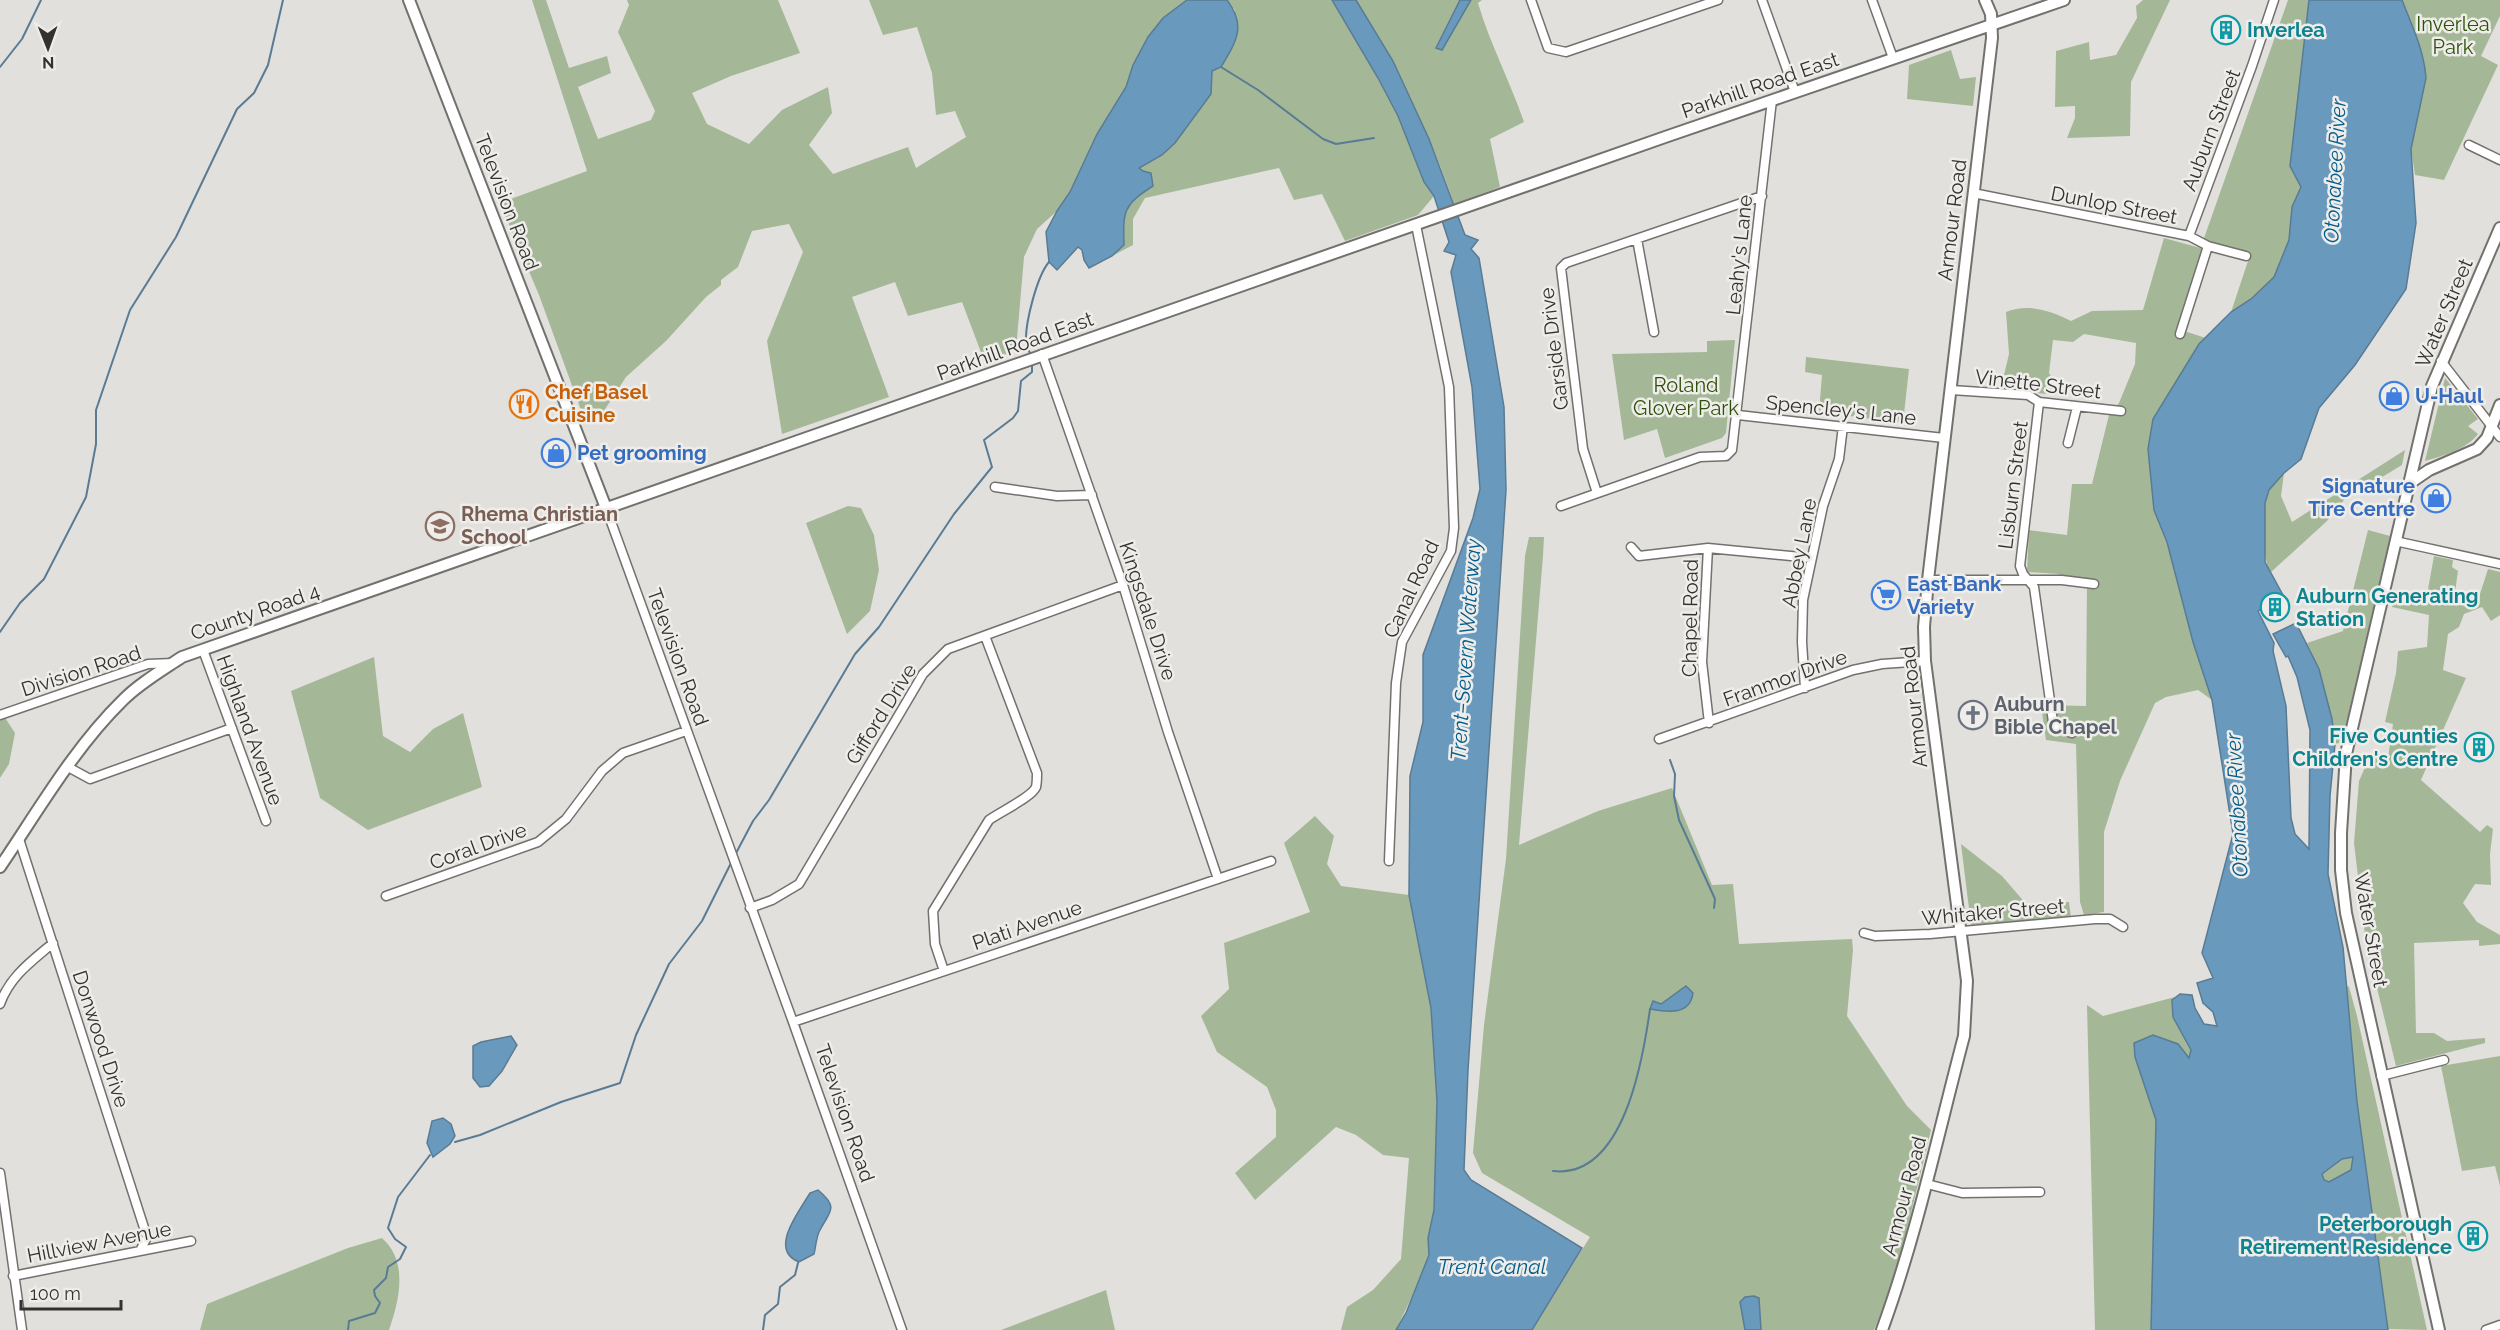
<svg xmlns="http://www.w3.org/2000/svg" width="2500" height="1330" viewBox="0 0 2500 1330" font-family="Raleway,sans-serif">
  <rect width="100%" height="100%" fill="#e2e0dd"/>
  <path fill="#a4b898" d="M532 0H546L569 68 607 56 611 73 578 87 598 139 651 120 655 111 618 32 629 5 627 0H778L800 53 731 76 692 93 707 124 749 144 782 110 828 87 832 113 809 145 833 174 908 147 916 168 966 137 955 111 936 115 932 73 917 27 883 35 869 0H1187L1133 65 1126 87 1097 134 1070 192 1057 211 1037 229 1024 257 1016 350 985 363 962 302 908 316 895 282 852 297 889 397 782 434 767 341 803 252 789 224 752 231 738 267 721 280V285L706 297 666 341 626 377 598 420 585 421 539 295 500 203 587 171Z
    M1227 0H1332C1354 39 1378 76 1398 116 1410 142 1417 172 1434 196L1418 215 1345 241 1322 194 1294 200 1279 168 1145 198 1133 219V245L1112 256 1124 245C1123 211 1123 205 1153 186L1138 168 1162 155 1212 70 1235 10Z
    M1356 0H1460L1436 48 1441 50 1471 0H1482L1478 3C1490 44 1510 81 1524 122L1490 139 1500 187 1454 204C1430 132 1395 65 1356 0Z
    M2143 0H2170L2131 82 2130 136 2067 138 2075 118V106L2055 107 2056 51 2089 42 2090 60 2116 55 2137 18 2136 6Z
    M2288 0H2309L2290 166 2301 187 2292 207 2289 240 2274 277 2251 299 2231 312 2250 255 2210 246 2203 241Z
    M2402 0H2500V16L2481 56 2498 65 2444 180 2415 175 2411 149 2426 78C2424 50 2412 26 2402 0Z
    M1951 50 1960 79 1976 77 1973 106 1907 99 1909 65Z
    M2164 238 2204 249 2184 331 2206 338 2199 345 2154 510 2167 542 2193 642 2212 700 2198 690 2166 697 2155 703 2120 781 2104 832V912L2084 915 2080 902 2076 744 2046 740 2041 705 2086 706 2087 579 2057 578 2059 574 2027 572 2029 530 2067 535 2072 484H2092L2109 415 2119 403 2135 364 2136 343 2084 334 2073 342 2053 340 2049 373 2055 383 2056 395 2017 391 2019 377 2004 375 2009 354 2006 312C2028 303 2051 311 2071 321L2092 311 2143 310Z
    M1735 340 1726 433 1722 438 1665 458 1657 429 1624 440 1612 354 1707 352V341Z
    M1806 357 1909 369 1903 423 1819 412 1822 375 1805 372Z
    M2445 378 2478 419 2468 426 2478 434C2467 449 2443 456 2425 461Z
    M2405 450 2402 465 2344 500 2327 521 2270 573C2262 557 2261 509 2268 492 2272 485 2279 479 2284 473L2281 496 2292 522Z
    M848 506 861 508 874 535 879 570 870 611 847 634 806 523Z
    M2368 530 2390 536 2342 742 2335 744C2330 708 2322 676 2307 643L2343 631Z
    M1529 537H1544L1543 556 1519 845 1598 811 1672 788 1712 885 1733 884 1739 944 1852 939 1853 950 1847 1016 1907 1106 1931 1130 1896 1275 1874 1330H1532L1590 1237 1482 1173 1473 1153 1484 1025 1506 859 1525 556Z
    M2434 556 2453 560 2452 567 2458 571 2455 592 2479 597 2488 569 2500 572V615L2491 621 2482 607 2464 614 2459 627 2448 634 2443 670 2466 678 2421 780 2480 832 2487 825 2493 829 2490 854 2491 885 2475 884 2463 903 2477 922 2500 935V944L2479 946V940L2414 943 2416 1033H2434L2447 1041 2485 1038V1043L2396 1066 2366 943 2354 843 2359 781 2370 756 2388 758 2393 724 2385 722 2396 673 2398 651 2427 647 2429 615 2392 607 2394 593 2426 600Z
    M374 657 383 736 410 752 433 729 463 713 482 787 368 830 320 798 291 691Z
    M0 710 15 733 9 764 0 778Z
    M1315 816 1334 836 1327 864 1341 886 1409 895 1431 1008 1437 1101 1434 1210 1428 1238 1429 1255 1423 1273 1396 1330H1341L1347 1307 1373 1290 1401 1259 1409 1158 1383 1155 1356 1135 1336 1127 1255 1200 1235 1173 1276 1137V1110L1267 1087 1217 1052 1201 1016 1229 989 1224 943 1310 912 1284 843Z
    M1961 844 2002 876 2027 905 2069 902 2071 918 1971 925Z
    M2346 985 2349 987 2357 1016 2427 1330 2388 1329 2357 1102Z
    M2175 997 2172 1000 2173 1017 2191 1050 2189 1058 2134 1043 2135 1057 2156 1120 2151 1330H2095L2087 1005 2103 1016Z
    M2500 1056V1186L2495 1166 2462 1171 2441 1066Z
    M2353 1157 2352 1170 2329 1182 2324 1180 2322 1174 2342 1159Z
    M382 1238C409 1262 399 1301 389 1330H200L207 1304 348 1248Z
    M1106 1290 1115 1330H1001Z"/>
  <path fill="#699abe" stroke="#597b94" stroke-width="1.5" fill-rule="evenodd" d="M1187 0H1227C1247 26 1236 42 1221 67L1212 71 1211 94 1175 143 1162 155 1139 168 1143 171 1151 173 1153 186C1123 205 1123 211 1124 245L1112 256 1089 268 1084 260 1082 250 1078 247 1057 270 1049 262 1046 232 1057 211 1070 192 1097 134 1126 87 1133 65 1148 37 1163 18Z
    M1332 0H1356L1393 61 1429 139 1465 235 1478 240 1471 249 1479 258 1504 407 1506 490 1468 1070 1464 1170 1471 1180 1582 1248 1532 1330H1396L1406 1313 1429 1255 1428 1238 1434 1210 1437 1101 1431 1008 1409 895 1410 776 1423 722V655L1473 518 1480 489 1472 387 1451 272 1456 255 1444 251 1449 242 1434 196 1424 182 1398 116 1378 78Z
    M1460 0H1471L1442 50 1436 48Z
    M2309 0H2402C2412 26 2424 50 2426 78L2411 149 2416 223 2406 289 2355 365 2319 408 2301 459 2284 473 2269 490 2265 503V562L2284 597 2278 600 2276 597 2262 604 2264 608 2258 611 2274 643 2273 651 2286 706 2291 818 2295 834 2309 849 2310 730 2297 677 2288 656 2286 657 2273 634 2296 623 2319 669 2332 719 2335 744 2330 796 2328 874 2343 947 2357 1102 2388 1330H2151L2156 1120 2135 1057 2134 1043 2153 1035 2178 1044 2189 1058 2191 1050 2173 1017 2172 1000 2180 994 2192 995 2195 1008 2204 1024 2217 1026 2213 1012 2203 1003 2197 983 2213 978 2202 953 2233 834 2212 700 2193 642 2167 542 2154 510 2148 449 2153 419 2199 344 2231 312 2251 299 2274 277 2289 240 2292 207 2301 187 2290 166ZM2353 1157 2351 1170 2329 1182 2324 1180 2322 1174 2342 1159Z
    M1686 986 1693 993C1690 1016 1667 1012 1650 1009L1653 1001 1661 1004Z
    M511 1036 517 1045 502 1071 489 1086 480 1087 473 1078V1046L481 1042Z
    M443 1118 451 1124 455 1136 450 1144 433 1157 427 1143 432 1121Z
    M818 1190C840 1208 829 1212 820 1230 816 1237 816 1246 814 1254L799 1262C768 1250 799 1212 810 1193Z
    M1754 1296 1759 1298 1761 1330H1745L1740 1302 1745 1297Z"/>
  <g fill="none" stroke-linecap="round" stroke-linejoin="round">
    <path stroke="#597b94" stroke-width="2" d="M0 67 22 39 41 0
      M1221 67 1258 90 1323 139 1336 144 1374 138
      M1031 355C1029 351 1026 347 1026 342 1025 323 1037 276 1049 262
      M0 632 20 603 44 579 86 497 96 444V410L130 310 176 237 237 109 254 93 268 65 283 0
      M1670 760 1675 774 1674 796 1679 820 1715 899 1714 908
      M735 855 753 821 769 800 855 654 879 627 954 514 992 467 984 440 1013 418 1018 411 1021 381 1032 372V364
      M455 1142 480 1135 561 1102 620 1083 636 1035 669 964 702 921 731 863
      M1553 1171C1624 1179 1643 1059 1650 1009
      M348 1330 349 1321 375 1313 380 1303 375 1296 374 1290 386 1278 388 1267 400 1259 406 1247 395 1239 388 1228 398 1197 430 1155
      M763 1330 765 1315 778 1304 780 1287 795 1275 798 1263"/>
    <g stroke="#73716e" stroke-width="11">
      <path id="minor" d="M1531 0 1548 48 1566 52 1718 0
        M1762 0 1795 92
        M1872 0 1893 58
        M2469 145 2500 160
        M1973 193 2189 236 2208 246 2246 256
        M2189 236 2252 66 2274 0
        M1637 239 1654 332
        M2180 334 2208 246
        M1042 354 1123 585 1168 732 1218 879
        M2441 361 2500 437
        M1951 390 2028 395 2039 402 2121 411
        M2039 402 2020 566 2023 574 2034 587 2053 722 2058 728 2072 733
        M1738 415 1944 438
        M2068 443 2077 407
        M995 487 1057 496 1092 495
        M1597 493 1583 449 1561 268 1566 263 1762 196
        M1561 506 1700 457 1726 456 1732 450 1772 100
        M606 508 793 1022 902 1330
        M2395 541 2500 564
        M1631 547 1639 556 1708 548 1811 558
        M1708 548 1702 662 1709 723
        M1928 580H2062L2094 584
        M203 650 266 821
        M1805 688 1802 642 1803 600 1823 506 1839 459 1843 426
        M0 715 148 664 173 663
        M1659 739 1853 670 1882 664 1925 661
        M68 767 90 779 232 728
        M19 839 147 1237 141 1249
        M1389 861 1396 683 1402 642 1451 551 1454 528 1449 387 1416 225
        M386 896 538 842 566 819 602 771 623 753 686 731
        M750 908 772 900 799 884 923 674 948 649 1123 585
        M1864 933 1875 936 1930 934 2095 919H2110L2123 927
        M944 971 935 944 933 911 989 820C1000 812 1032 797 1036 787 1037 783 1037 777 1037 773L985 636
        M0 1004C10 976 32 961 53 943
        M793 1022 1271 861
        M2381 1076 2444 1060
        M0 1173 22 1330
        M1927 1184 1962 1193 2040 1192
        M13 1276 191 1241
        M2486 1330 2500 1325"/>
    </g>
    <g stroke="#73716e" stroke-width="14">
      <path id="major" d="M409 0 606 508
        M2410 483 2429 470 2477 449 2487 438 2500 405
        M0 867C38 811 74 748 123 700 140 683 161 671 182 657L1668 136 2064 0
        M1882 1330C1917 1234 1938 1134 1964 1036L1967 981 1925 661 1924 627 1928 580 1992 38 1991 14 1985 0
        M2439 1330 2346 913 2341 870V833L2346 754 2432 386 2500 228"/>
    </g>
    <use href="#minor" stroke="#fff" stroke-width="8"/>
    <use href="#major" stroke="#fff" stroke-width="10"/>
  </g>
  <defs>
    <g id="building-ring" transform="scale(1.5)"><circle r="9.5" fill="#efedea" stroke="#0f9aa8" stroke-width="1.5"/><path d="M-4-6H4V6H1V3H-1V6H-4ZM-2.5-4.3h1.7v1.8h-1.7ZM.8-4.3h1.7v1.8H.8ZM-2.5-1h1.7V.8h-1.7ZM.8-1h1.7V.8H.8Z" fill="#0f9aa8"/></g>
    <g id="shop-ring" transform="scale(1.5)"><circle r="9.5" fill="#efedea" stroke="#3f7fe0" stroke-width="1.5"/><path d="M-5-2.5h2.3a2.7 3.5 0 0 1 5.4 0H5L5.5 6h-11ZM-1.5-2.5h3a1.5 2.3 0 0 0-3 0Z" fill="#3f7fe0"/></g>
    <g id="restaurant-ring" transform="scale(1.5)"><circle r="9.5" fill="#efedea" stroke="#e8710a" stroke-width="1.5"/><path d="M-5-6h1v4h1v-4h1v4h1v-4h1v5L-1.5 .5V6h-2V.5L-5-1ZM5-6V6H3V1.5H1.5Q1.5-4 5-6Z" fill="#e8710a"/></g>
    <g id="school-ring" transform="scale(1.5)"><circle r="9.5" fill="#efedea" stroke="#8d6e63" stroke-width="1.5"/><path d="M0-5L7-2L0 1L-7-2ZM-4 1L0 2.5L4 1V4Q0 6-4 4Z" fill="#8d6e63"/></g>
    <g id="supermarket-ring" transform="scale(1.5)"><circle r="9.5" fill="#efedea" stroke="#3f7fe0" stroke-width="1.5"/><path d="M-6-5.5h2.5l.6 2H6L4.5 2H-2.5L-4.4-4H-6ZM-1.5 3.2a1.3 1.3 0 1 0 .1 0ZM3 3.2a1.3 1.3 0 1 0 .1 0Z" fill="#3f7fe0"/></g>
    <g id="church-ring" transform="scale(1.5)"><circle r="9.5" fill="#efedea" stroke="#6b7280" stroke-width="1.5"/><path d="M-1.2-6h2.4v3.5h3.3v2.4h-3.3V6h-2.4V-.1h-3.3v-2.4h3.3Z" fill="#6b7280"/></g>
  </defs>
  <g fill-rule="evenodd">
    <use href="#building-ring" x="2226" y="30"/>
    <use href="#shop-ring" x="2394" y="396"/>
    <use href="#restaurant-ring" x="524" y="404"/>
    <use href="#shop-ring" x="556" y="453"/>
    <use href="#shop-ring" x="2436" y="498"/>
    <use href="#school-ring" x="440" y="526"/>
    <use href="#supermarket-ring" x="1886" y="595"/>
    <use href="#building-ring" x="2275" y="607"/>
    <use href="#church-ring" x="1973" y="715"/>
    <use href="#building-ring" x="2479" y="747"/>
    <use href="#building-ring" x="2473" y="1236"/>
  </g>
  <g text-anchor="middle" stroke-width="5" stroke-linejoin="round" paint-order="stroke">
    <g font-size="20" fill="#2d5109" stroke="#efedea">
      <text x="2453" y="31">Inverlea<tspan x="2453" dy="23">Park</tspan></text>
      <text x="1686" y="392">Roland<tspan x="1686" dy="23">Glover Park</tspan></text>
    </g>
    <g font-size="20" font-weight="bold" fill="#0d838f" stroke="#efedea" text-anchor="start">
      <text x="2247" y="37">Inverlea</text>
      <text x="2296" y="603">Auburn Generating<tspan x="2296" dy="23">Station</tspan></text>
      <text x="2458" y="743" text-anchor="end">Five Counties<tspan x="2458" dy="23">Children's Centre</tspan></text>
      <text x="2452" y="1231" text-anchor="end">Peterborough<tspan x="2452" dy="23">Retirement Residence</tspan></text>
    </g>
    <g font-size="20" fill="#333231" stroke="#efedea">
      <text transform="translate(1760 85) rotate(-19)" y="7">Parkhill Road East</text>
      <text transform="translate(2211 130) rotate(-69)" y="7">Auburn Street</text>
      <text transform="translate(507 202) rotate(69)" y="7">Television Road</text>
      <text transform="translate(2114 205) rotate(11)" y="7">Dunlop Street</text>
      <text transform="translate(1952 220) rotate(-83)" y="7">Armour Road</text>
      <text transform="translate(1739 255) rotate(-84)" y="7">Leahy's Lane</text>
      <text transform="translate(2444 313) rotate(-67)" y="7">Water Street</text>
      <text transform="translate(1015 346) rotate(-20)" y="7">Parkhill Road East</text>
      <text transform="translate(1554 349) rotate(-97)" y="7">Garside Drive</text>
      <text transform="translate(2038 384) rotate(7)" y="7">Vinette Street</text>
      <text transform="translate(1841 410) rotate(6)" y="7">Spencley's Lane</text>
      <text transform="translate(2013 485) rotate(-83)" y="7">Lisburn Street</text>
      <text transform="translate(1799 553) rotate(-79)" y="7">Abbey Lane</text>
      <text transform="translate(1411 589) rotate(-65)" y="7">Canal Road</text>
      <text transform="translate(1148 611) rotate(72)" y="7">Kingsdale Drive</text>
      <text transform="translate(255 612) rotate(-19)" y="7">County Road 4</text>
      <text transform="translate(1690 618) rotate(-89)" y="7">Chapel Road</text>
      <text transform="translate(678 657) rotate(70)" y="7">Television Road</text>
      <text transform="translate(81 671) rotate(-18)" y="7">Division Road</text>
      <text transform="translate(1785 678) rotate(-20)" y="7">Franmor Drive</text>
      <text transform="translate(1914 707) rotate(-96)" y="7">Armour Road</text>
      <text transform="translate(881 714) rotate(-58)" y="7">Gifford Drive</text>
      <text transform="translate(250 730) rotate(70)" y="7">Highland Avenue</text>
      <text transform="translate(478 846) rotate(-20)" y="7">Coral Drive</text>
      <text transform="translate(1993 912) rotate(-5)" y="7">Whitaker Street</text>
      <text transform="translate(1027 925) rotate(-19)" y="7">Plati Avenue</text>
      <text transform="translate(2371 930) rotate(80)" y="7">Water Street</text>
      <text transform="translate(101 1039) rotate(72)" y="7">Donwood Drive</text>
      <text transform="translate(845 1113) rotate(71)" y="7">Television Road</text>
      <text transform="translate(1904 1196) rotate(-75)" y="7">Armour Road</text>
      <text transform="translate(99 1242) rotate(-11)" y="7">Hillview Avenue</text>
    </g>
    <g font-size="20" font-weight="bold" fill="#c56008" stroke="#efedea" text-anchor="start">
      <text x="545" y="399">Chef Basel<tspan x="545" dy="23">Cuisine</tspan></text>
    </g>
    <g font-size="20" font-weight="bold" fill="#366cbe" stroke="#efedea" text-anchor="start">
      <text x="2415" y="403">U-Haul</text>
      <text x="577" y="460">Pet grooming</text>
      <text x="2415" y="493" text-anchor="end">Signature<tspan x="2415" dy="23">Tire Centre</tspan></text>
      <text x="1907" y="591">East Bank<tspan x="1907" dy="23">Variety</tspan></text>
    </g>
    <g font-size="20" font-weight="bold" fill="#785e54" stroke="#efedea" text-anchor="start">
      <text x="461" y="521">Rhema Christian<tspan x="461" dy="23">School</tspan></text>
    </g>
    <g font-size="20" font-weight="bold" fill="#5b616d" stroke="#efedea" text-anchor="start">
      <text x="1994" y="711">Auburn<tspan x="1994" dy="23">Bible Chapel</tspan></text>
    </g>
    <g font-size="21" font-style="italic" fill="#045d8c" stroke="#efedea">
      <text transform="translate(2335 171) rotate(-87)" y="7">Otonabee River</text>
      <text transform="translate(1466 650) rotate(-86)" y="7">Trent–Severn Waterway</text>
      <text transform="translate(2237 805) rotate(-93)" y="7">Otonabee River</text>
      <text x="1492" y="1274">Trent Canal</text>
    </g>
  </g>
  <g transform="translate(48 48) rotate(179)" stroke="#efedea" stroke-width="4.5" paint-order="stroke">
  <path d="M0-4.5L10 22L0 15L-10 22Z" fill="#333231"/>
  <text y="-9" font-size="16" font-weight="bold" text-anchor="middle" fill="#333231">N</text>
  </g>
  <path d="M21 1300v9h100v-9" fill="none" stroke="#333231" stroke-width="3"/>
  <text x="30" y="1300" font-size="18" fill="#333231" stroke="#efedea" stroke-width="4.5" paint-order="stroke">100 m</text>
</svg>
